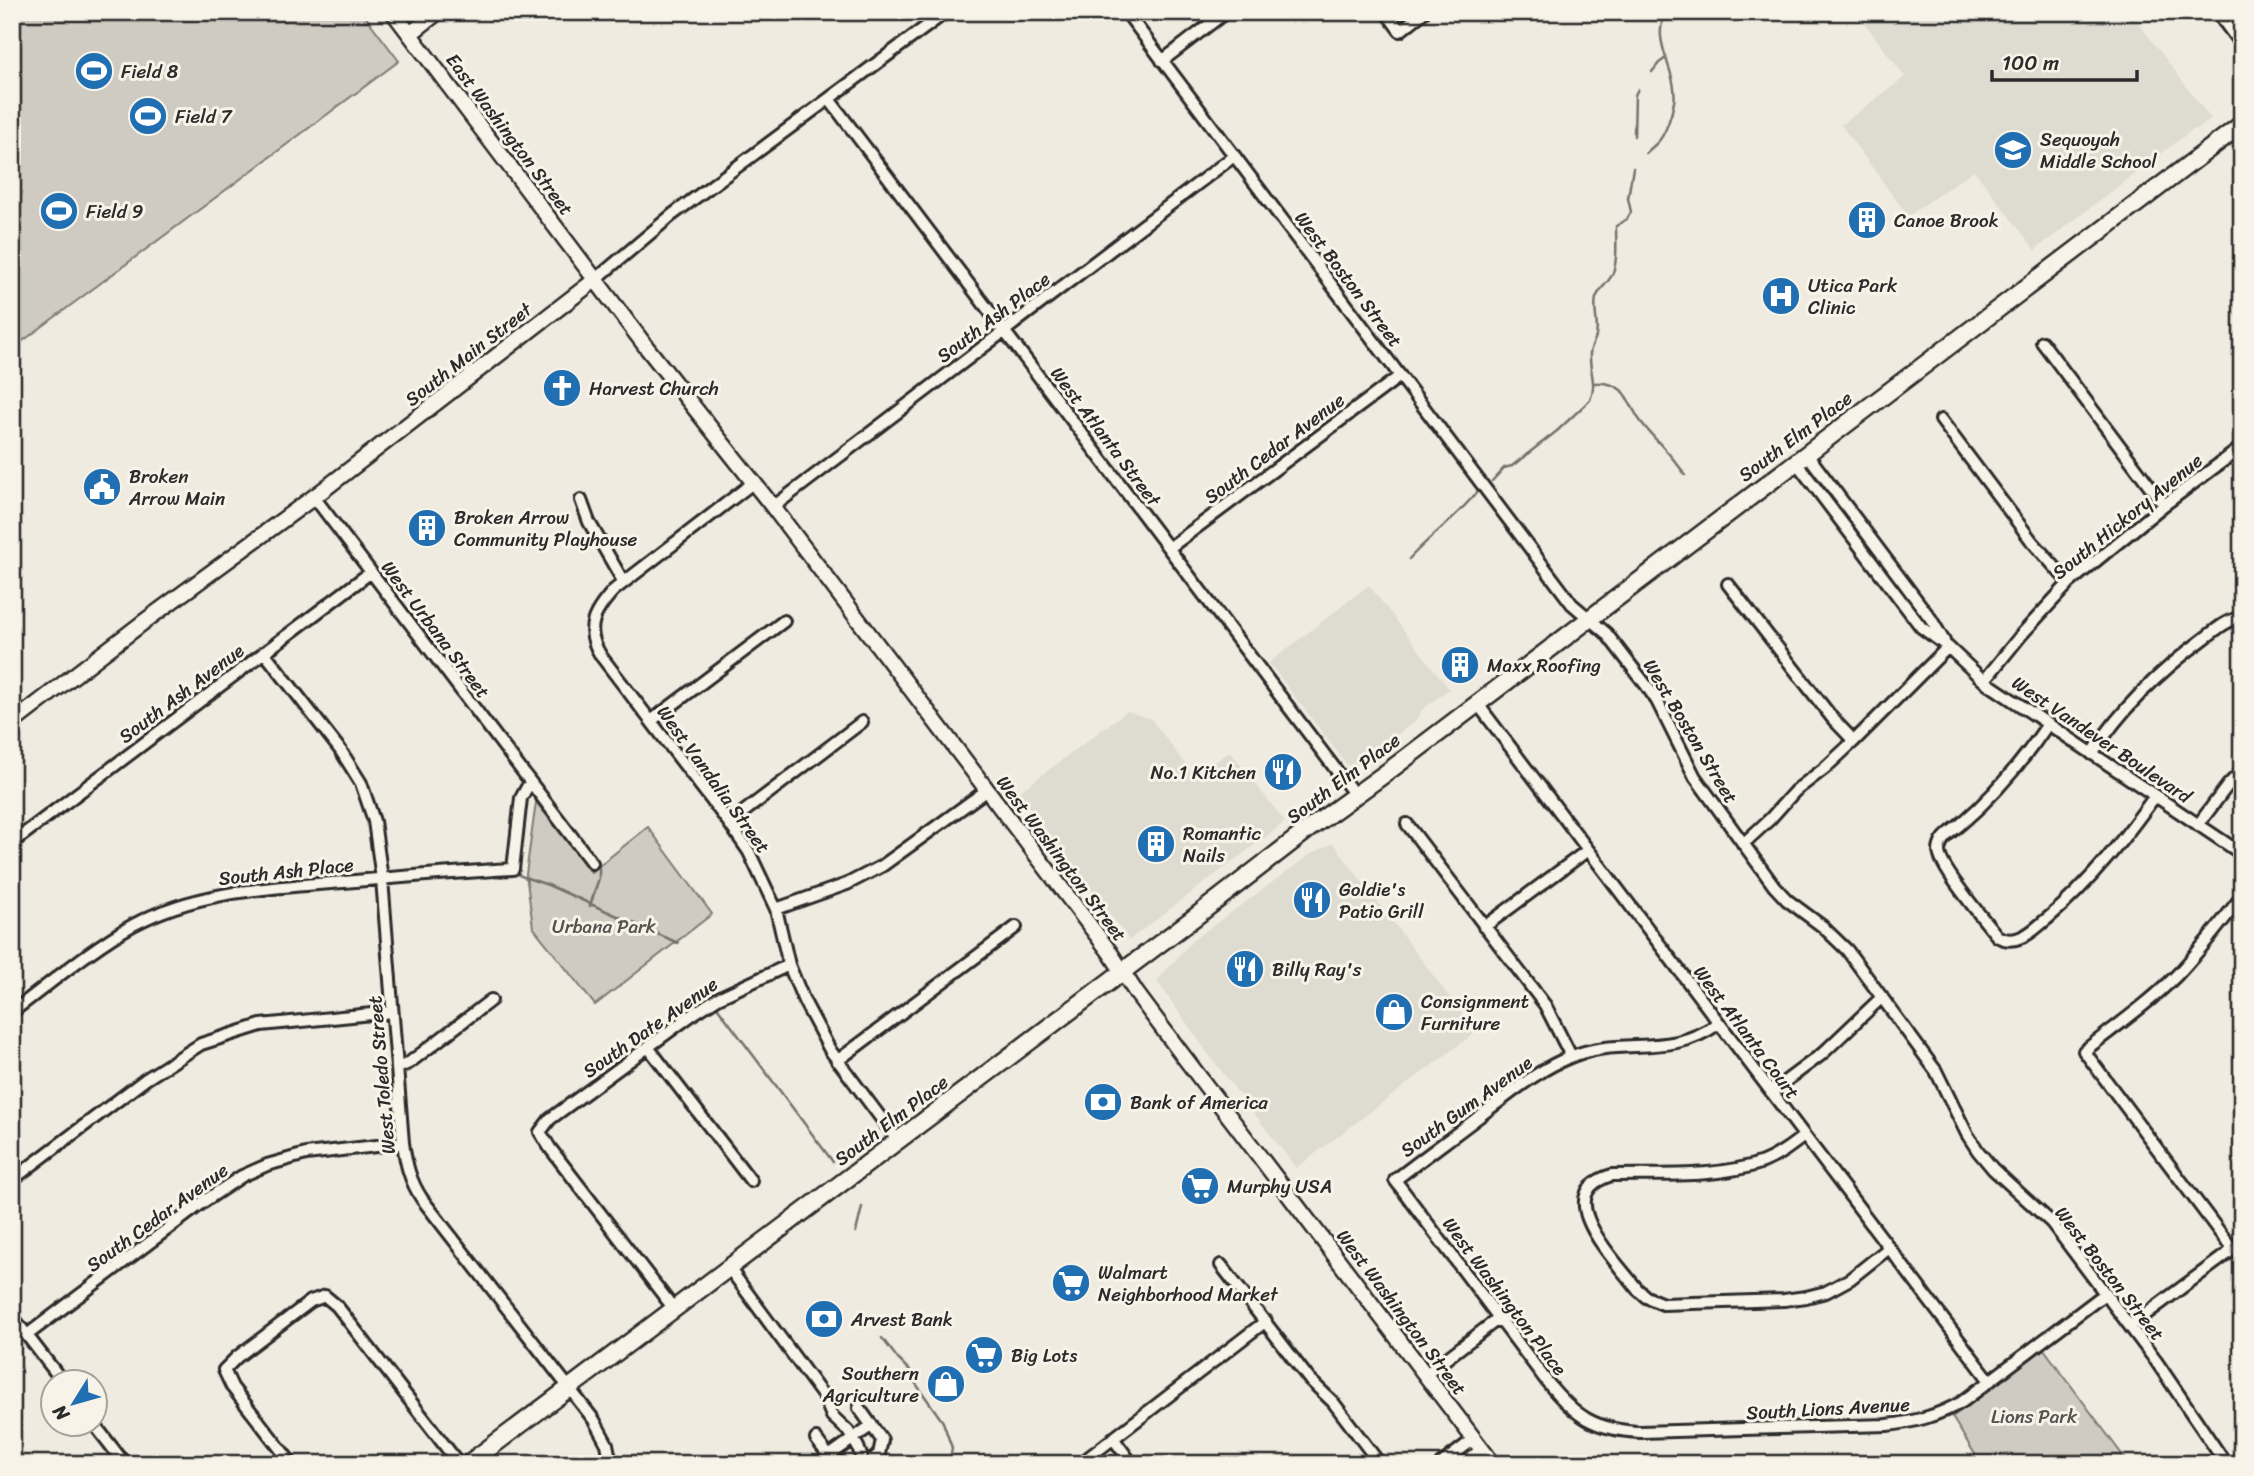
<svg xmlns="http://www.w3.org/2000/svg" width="2254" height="1476" viewBox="0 0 2254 1476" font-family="Sriracha,sans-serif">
  <rect width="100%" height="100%" fill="#efebe0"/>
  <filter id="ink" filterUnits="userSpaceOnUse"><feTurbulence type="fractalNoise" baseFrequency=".0143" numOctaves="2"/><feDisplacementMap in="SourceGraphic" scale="14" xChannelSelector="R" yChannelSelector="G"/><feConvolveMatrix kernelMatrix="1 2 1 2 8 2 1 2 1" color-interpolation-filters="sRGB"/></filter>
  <g filter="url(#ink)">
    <path fill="#dedbd1" d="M1856 12H2130L2211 119 2198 129 2192 130 2035 250 1974 170 1908 216 1841 125 1905 77Z
      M1369 585 1449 689 1423 709 1415 721 1351 770 1269 663Z
      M1127 711 1151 719 1195 777 1230 751 1285 822 1129 940 1018 793Z
      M1333 843 1476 1032 1296 1168 1209 1055 1157 981 1192 941 1311 854Z"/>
    <path fill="#cfcbc2" stroke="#7d7b76" stroke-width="2" d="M12 12H362L399 61 12 349Z
      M536 802 591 872 648 827 712 914 595 1005 533 927 526 874Z
      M2044 1349 2129 1464H1981L1952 1417Z"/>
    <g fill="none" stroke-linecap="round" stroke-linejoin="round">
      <path stroke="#74726e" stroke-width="2.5" d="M1652 72 1659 63 1666 58
        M1634 136 1635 95 1638 89
        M1646 153C1650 149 1654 146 1658 142 1666 133 1672 114 1674 102 1679 72 1648 39 1667 12
        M1594 383C1604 382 1613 384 1621 390 1628 397 1633 410 1639 419 1653 439 1672 454 1685 475
        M1492 481 1504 468 1512 466 1557 431 1590 400C1597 384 1590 373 1590 357 1589 349 1594 344 1596 336 1599 324 1593 310 1596 298 1599 289 1608 283 1612 275 1618 261 1616 242 1616 226L1627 219 1631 212 1628 198 1633 168
        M1409 559C1431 535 1457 517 1477 492
        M516 872 521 876 548 885 678 943
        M590 906 599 878V867L595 864
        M718 1008 833 1162
        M856 1232 862 1207
        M882 1338 898 1359 910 1371 914 1381 943 1422 952 1448 949 1464
        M12 1459 20 1464"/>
      <g stroke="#2b2b2b" stroke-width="16">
        <path id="street" d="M1126 12 1572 604 1606 633 1646 685 1657 701 1695 777 1774 886 1787 900 1822 926 1847 950 1936 1071 1967 1134 1978 1151 1993 1169 2051 1222 2064 1239 2156 1361 2226 1464
          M1386 12 1400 31 1424 12
          M2217 12 2242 46
          M2224 22 2237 12
          M1162 61 1226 12
          M829 99 1355 795
          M595 280 672 215 946 12
          M2042 342 2164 505
          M1941 420 2031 540 2069 583
          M1807 454 1931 619 1944 641
          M1796 462 1921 627 1948 647 1984 681 2242 854
          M754 482 614 590C595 611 583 628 601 656L729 823 749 852 776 909 789 965 804 1001 830 1050 898 1141
          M314 497 592 863
          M581 500 589 522 623 581
          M773 507 1234 156
          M1169 548 1400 376
          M1728 584 1833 719 1854 741
          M264 652 341 751 361 783 374 821 382 879 403 1143C406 1164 410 1181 422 1199L594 1420 607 1444 611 1464
          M1984 681 2022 634 2069 583 2164 505 2242 447
          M1477 703 1990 1381
          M651 721 784 621
          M2048 724C2023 761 1996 794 1962 823 1953 831 1940 837 1939 851 1939 867 1985 921 1997 936 2005 941 2013 941 2022 937 2032 933 2040 924 2048 918 2090 883 2123 840 2155 796
          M2092 754C2122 707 2160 671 2205 638 2216 630 2227 619 2242 618
          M729 823 862 722
          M1407 824 1545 1005 1571 1056
          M2198 825 2228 785 2242 771
          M12 843 371 572
          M1743 844 1770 819 1795 791 1825 768 1854 741 1948 647
          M776 909 847 884 882 866 987 790
          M1484 927 1588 850
          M12 1012C51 983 90 949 133 925 198 890 271 888 344 882 400 877 456 872 513 869L521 798 530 782
          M1719 1023C1669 1060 1623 1035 1570 1057 1540 1069 1515 1090 1489 1109 1458 1133 1426 1156 1395 1180L1548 1383C1576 1417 1595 1430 1640 1432L1887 1425C1915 1422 1937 1416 1962 1402L2106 1293
          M648 1047 751 1181
          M837 1061 1016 927
          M398 1068 409 1063 491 1000
          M1771 1092 1822 1054 1882 997
          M1804 1136C1791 1146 1778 1156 1763 1162 1720 1178 1658 1174 1612 1175 1547 1193 1616 1261 1637 1289L1646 1297 1663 1304 1784 1300 1806 1297 1826 1292 1850 1279 1889 1248
          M12 1180 146 1079 201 1044 261 1025 392 1012
          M2233 1250 2084 1051C2115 1027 2148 1004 2176 976 2200 951 2221 923 2242 896
          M1221 1265 1309 1379 1333 1402 1380 1464
          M729 1268 824 1397 832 1416 848 1431 858 1447 864 1464
          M674 1309 550 1148 540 1132 550 1119 693 1014 718 998 789 965
          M12 1316 63 1382
          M2130 1326 2242 1243
          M27 1335 206 1200 242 1176 267 1165 306 1154 403 1143
          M1425 1375 1499 1318
          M859 1408 882 1440 879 1454 868 1464
          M94 1424 125 1464
          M1113 1438 1132 1464
          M816 1439 835 1464
          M829 1456 872 1425
          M292 1464 232 1387 224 1370 237 1357 311 1301 325 1296 337 1306 459 1464
          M1080 1464 1266 1321
          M1441 1464 1474 1439
          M1462 1464 1482 1449"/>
      </g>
      <g stroke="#2b2b2b" stroke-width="19">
        <path id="secondary" d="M393 12 647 348 773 507 1109 951 1137 994 1181 1053 1493 1464
          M410 34 438 12
          M12 723 145 621 318 494 595 280"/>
      </g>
      <g stroke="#2b2b2b" stroke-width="21">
        <path id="primary" d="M468 1464 1195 917 1310 828 1390 770 2242 124"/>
      </g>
      <use href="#street" stroke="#f7f3e8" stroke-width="10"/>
      <use href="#secondary" stroke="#f7f3e8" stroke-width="14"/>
      <use href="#primary" stroke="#f7f3e8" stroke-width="16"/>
    </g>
  </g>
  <defs>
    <g id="stadium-disc" transform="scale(2.0125)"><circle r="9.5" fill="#1f6fb2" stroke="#f7f3e8"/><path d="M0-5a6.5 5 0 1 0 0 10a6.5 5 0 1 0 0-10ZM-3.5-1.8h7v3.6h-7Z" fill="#fff"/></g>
    <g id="school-disc" transform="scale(2.0125)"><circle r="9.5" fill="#1f6fb2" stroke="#f7f3e8"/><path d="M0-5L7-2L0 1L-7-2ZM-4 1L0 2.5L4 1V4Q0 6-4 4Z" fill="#fff"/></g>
    <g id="building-disc" transform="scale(2.0125)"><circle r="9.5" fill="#1f6fb2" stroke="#f7f3e8"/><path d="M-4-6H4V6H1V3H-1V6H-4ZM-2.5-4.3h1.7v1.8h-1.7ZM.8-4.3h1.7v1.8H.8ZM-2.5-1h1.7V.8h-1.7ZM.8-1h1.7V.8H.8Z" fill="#fff"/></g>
    <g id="hospital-disc" transform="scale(2.0125)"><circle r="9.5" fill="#1f6fb2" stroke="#f7f3e8"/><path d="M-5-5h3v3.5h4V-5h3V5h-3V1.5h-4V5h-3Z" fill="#fff"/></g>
    <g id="church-disc" transform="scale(2.0125)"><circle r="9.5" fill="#1f6fb2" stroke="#f7f3e8"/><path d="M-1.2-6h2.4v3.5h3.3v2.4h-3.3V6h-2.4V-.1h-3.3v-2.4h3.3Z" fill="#fff"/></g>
    <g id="civic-disc" transform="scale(2.0125)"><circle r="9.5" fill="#1f6fb2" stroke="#f7f3e8"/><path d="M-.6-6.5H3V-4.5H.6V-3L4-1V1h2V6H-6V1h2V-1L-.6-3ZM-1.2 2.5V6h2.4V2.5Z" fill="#fff"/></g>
    <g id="restaurant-disc" transform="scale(2.0125)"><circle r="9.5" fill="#1f6fb2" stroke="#f7f3e8"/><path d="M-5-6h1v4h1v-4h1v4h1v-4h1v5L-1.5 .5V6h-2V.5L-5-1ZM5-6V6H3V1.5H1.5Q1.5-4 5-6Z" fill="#fff"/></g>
    <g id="shop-disc" transform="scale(2.0125)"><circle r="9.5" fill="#1f6fb2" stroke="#f7f3e8"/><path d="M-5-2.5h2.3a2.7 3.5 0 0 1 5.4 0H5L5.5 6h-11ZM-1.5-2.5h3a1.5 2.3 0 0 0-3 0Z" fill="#fff"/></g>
    <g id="bank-disc" transform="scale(2.0125)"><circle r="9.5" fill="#1f6fb2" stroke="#f7f3e8"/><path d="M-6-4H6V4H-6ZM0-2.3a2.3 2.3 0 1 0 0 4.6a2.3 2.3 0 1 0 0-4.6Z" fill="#fff"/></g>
    <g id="supermarket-disc" transform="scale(2.0125)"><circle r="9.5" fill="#1f6fb2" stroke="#f7f3e8"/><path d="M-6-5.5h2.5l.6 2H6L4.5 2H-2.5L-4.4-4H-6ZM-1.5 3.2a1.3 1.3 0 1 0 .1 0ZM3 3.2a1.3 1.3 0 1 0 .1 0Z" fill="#fff"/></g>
  </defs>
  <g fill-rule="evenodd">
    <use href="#stadium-disc" x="94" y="71"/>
    <use href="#stadium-disc" x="148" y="116"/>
    <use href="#school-disc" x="2013" y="150"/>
    <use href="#stadium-disc" x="59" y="211"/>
    <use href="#building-disc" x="1867" y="220"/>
    <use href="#hospital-disc" x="1781" y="296"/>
    <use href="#church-disc" x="562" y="388"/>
    <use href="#civic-disc" x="102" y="487"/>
    <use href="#building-disc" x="427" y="528"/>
    <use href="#building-disc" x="1460" y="665"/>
    <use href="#restaurant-disc" x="1283" y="772"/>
    <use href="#building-disc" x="1156" y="844"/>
    <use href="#restaurant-disc" x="1312" y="900"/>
    <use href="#restaurant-disc" x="1245" y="969"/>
    <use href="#shop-disc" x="1394" y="1012"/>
    <use href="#bank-disc" x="1103" y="1102"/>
    <use href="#supermarket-disc" x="1200" y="1186"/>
    <use href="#supermarket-disc" x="1071" y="1283"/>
    <use href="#bank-disc" x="824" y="1319"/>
    <use href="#supermarket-disc" x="984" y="1355"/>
    <use href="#shop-disc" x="946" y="1384"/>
  </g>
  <g text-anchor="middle" stroke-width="6" stroke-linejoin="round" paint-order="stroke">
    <g font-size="19" fill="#2b2b2b" stroke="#f7f3e8" text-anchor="start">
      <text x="121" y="78">Field 8</text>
      <text x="175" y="123">Field 7</text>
      <text x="2040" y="146">Sequoyah<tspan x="2040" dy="22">Middle School</tspan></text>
      <text x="86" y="218">Field 9</text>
      <text x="1894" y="227">Canoe Brook</text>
      <text x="1808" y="292">Utica Park<tspan x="1808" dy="22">Clinic</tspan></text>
      <text x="589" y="395">Harvest Church</text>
      <text x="129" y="483">Broken<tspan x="129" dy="22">Arrow Main</tspan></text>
      <text x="454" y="524">Broken Arrow<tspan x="454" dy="22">Community Playhouse</tspan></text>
      <text x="1487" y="672">Maxx Roofing</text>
      <text x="1256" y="779" text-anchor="end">No.1 Kitchen</text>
      <text x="1183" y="840">Romantic<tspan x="1183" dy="22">Nails</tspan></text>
      <text x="1339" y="896">Goldie's<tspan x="1339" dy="22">Patio Grill</tspan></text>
      <text x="1272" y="976">Billy Ray's</text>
      <text x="1421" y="1008">Consignment<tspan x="1421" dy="22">Furniture</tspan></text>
      <text x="1130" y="1109">Bank of America</text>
      <text x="1227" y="1193">Murphy USA</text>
      <text x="1098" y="1279">Walmart<tspan x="1098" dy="22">Neighborhood Market</tspan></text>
      <text x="851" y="1326">Arvest Bank</text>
      <text x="1011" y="1362">Big Lots</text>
      <text x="919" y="1380" text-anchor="end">Southern<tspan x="919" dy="22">Agriculture</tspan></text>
    </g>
    <g font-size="19" fill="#2b2b2b" stroke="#f7f3e8">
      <text transform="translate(510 134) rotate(53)" y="7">East Washington Street</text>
      <text transform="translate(1349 279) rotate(53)" y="7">West Boston Street</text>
      <text transform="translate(993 317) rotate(-37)" y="7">South Ash Place</text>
      <text transform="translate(468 354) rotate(-38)" y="7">South Main Street</text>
      <text transform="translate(1106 436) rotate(53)" y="7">West Atlanta Street</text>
      <text transform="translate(1795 436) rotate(-37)" y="7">South Elm Place</text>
      <text transform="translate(1274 448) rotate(-37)" y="7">South Cedar Avenue</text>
      <text transform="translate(2127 516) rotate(-39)" y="7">South Hickory Avenue</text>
      <text transform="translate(436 629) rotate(53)" y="7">West Urbana Street</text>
      <text transform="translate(181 693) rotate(-37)" y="7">South Ash Avenue</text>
      <text transform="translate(1691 731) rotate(59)" y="7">West Boston Street</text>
      <text transform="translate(2102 739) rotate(34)" y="7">West Vandever Boulevard</text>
      <text transform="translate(1343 778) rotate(-37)" y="7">South Elm Place</text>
      <text transform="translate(714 779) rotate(54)" y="7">West Vandalia Street</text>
      <text transform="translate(1062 858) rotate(53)" y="7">West Washington Street</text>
      <text transform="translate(286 871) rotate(-6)" y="7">South Ash Place</text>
      <text transform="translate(650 1027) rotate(-35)" y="7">South Date Avenue</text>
      <text transform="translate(1747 1032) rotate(53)" y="7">West Atlanta Court</text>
      <text transform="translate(381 1075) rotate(-95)" y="7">West Toledo Street</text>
      <text transform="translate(1466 1106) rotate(-36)" y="7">South Gum Avenue</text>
      <text transform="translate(891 1120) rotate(-37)" y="7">South Elm Place</text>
      <text transform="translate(157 1217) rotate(-36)" y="7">South Cedar Avenue</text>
      <text transform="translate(2110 1273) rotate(52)" y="7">West Boston Street</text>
      <text transform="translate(1505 1296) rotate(53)" y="7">West Washington Place</text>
      <text transform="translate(1402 1312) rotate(53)" y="7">West Washington Street</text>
      <text transform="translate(1828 1408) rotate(-3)" y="7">South Lions Avenue</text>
    </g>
    <g font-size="19" fill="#545351" stroke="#f7f3e8">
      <text x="604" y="933">Urbana Park</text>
      <text x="2034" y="1423">Lions Park</text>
    </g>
  </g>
  <rect width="2254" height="1476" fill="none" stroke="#f7f3e8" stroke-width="42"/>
  <rect x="21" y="21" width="2212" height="1434" fill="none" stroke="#2b2b2b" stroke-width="2.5" filter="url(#ink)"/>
  <g transform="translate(74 1403) rotate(233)"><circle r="33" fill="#f7f3e8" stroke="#a5a39c" stroke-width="2"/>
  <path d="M0-5L12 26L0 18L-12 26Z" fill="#1f6fb2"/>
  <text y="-10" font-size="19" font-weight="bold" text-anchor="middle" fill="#2b2b2b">N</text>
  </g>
  <path d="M1992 70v10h145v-10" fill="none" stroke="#2b2b2b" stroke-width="3.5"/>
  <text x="2002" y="70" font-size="21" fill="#2b2b2b" stroke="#f7f3e8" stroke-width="5" paint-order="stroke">100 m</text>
</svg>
